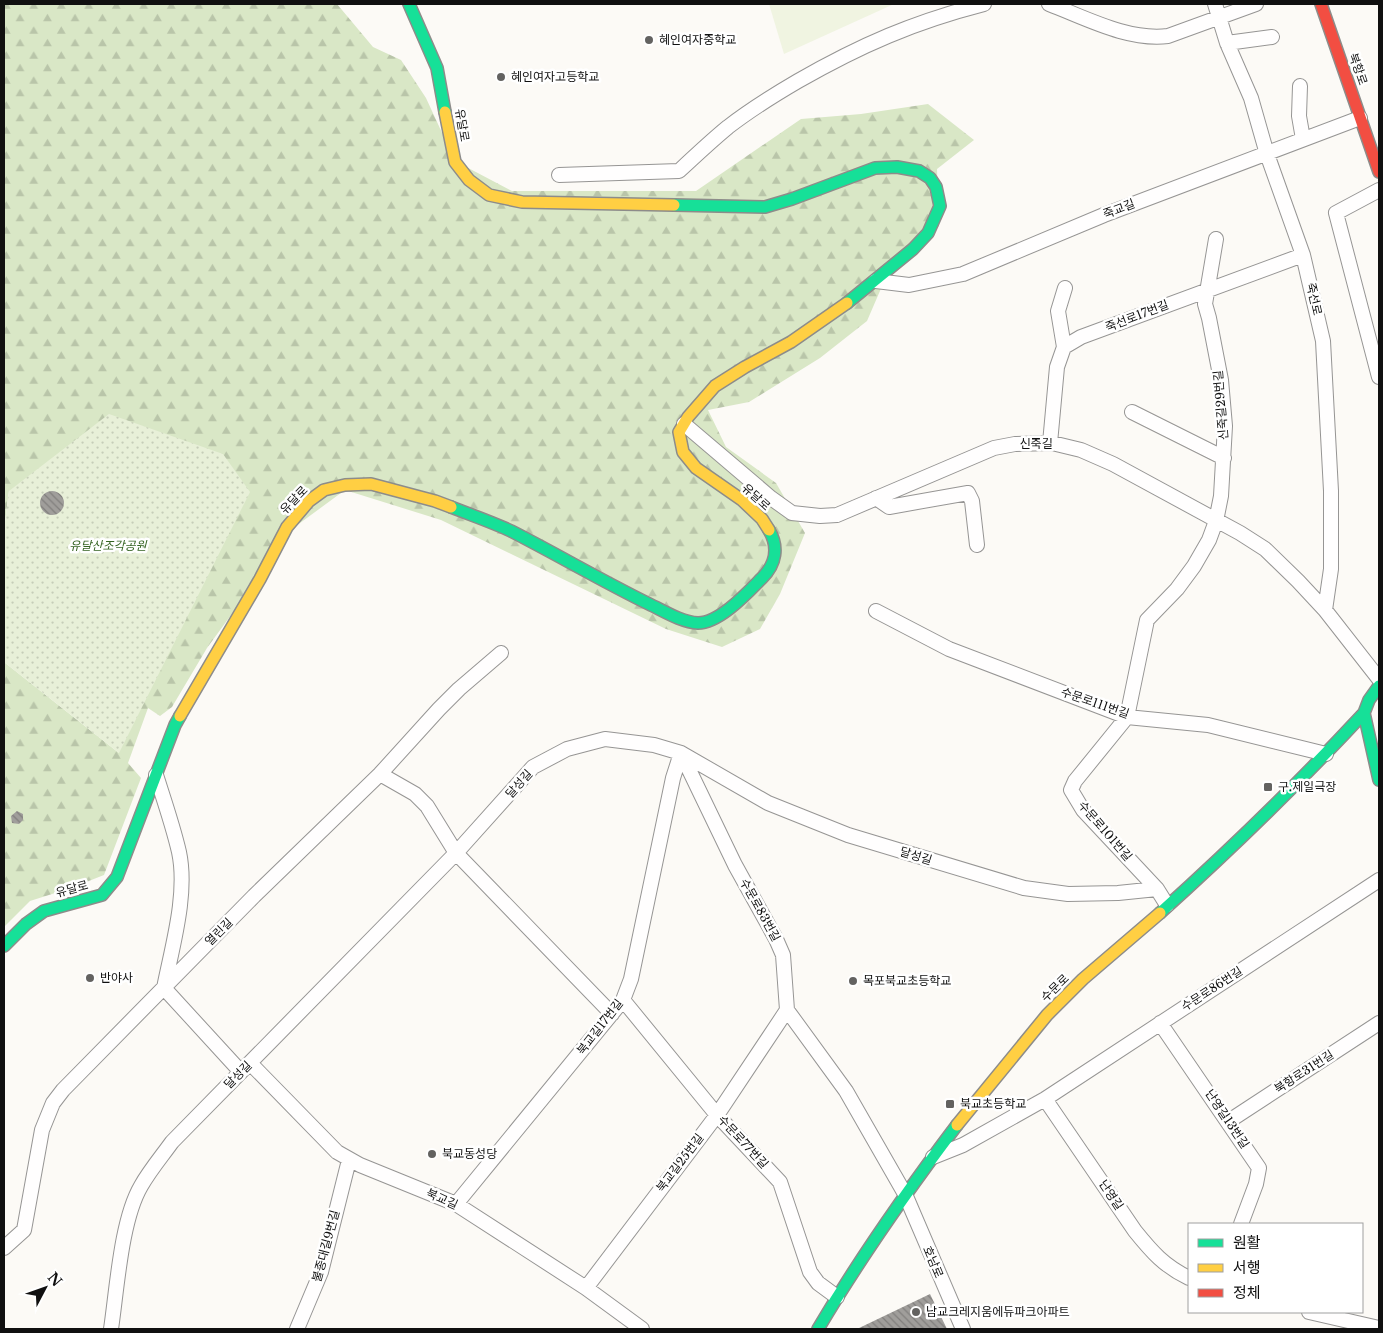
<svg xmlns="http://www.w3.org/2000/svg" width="1383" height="1333" viewBox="0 0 1383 1333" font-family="'Libre Baskerville','Noto Sans KR',serif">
  <defs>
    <pattern id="forest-firs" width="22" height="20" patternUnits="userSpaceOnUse" patternTransform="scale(1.25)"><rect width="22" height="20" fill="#d9e7c6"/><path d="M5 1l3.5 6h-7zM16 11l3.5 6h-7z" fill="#b9c5a9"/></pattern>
    <pattern id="park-dots" width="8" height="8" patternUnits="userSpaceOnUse" patternTransform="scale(1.25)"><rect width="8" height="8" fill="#e8f0d8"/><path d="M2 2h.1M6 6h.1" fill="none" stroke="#c6cdb8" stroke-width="1.8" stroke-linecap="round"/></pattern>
    <pattern id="building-back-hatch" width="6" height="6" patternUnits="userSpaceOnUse" patternTransform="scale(1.25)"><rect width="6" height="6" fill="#a09e9b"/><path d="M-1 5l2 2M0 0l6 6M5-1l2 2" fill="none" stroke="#817f7d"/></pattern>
  </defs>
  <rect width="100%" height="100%" fill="#fcfaf6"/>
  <path fill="url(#forest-firs)" d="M4 4H337L373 47 401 60 426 98 455 161 512 191H696L801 119 861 114 928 104 974 140 937 169 939 226 889 270 867 321 820 358 749 402 708 410 726 447 776 483 805 533 780 594 760 629 722 647 666 629 441 520 345 490 296 526 207 648 172 707 160 716 148 708 128 763 141 778 104 875 71 888 30 901 4 927V662L119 753 9 491 4 530Z"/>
  <path fill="url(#park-dots)" d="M109 414 223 454 250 492 119 753 4 662V530L9 491Z"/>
  <path fill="#f0f4e1" d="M769 4H894L784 54Z"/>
  <path fill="url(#building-back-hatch)" d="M40 503a12 12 0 1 1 24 0a12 12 0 1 1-24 0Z
    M17 811 23 814V820L19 824 12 823 11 816Z
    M930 1294 947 1329H857Z"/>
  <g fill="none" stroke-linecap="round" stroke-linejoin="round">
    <g stroke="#969594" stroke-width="16">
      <path id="street" d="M1049 4C1086 18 1128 41 1168 36L1256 4
        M1215 4 1227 43 1251 98 1267 154 1303 255 1323 341 1331 491V569L1325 610
        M1227 43 1272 37
        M1300 86 1299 116 1303 139
        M559 175 679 171C695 156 711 141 728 127 750 110 774 95 798 81 861 45 914 22 984 4
        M1379 190 1336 213 1379 377
        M876 281 909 285 963 274 1104 215 1360 118
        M1064 347 1058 311 1065 288
        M1132 412 1224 458
        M684 424 771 498 792 513 820 516 837 515 994 448 1015 444 1052 443 1081 450 1113 464 1240 533 1265 549 1298 581 1325 610 1379 679
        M1050 443 1057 367 1064 347 1081 337 1303 255
        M876 498 889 507 968 493 972 501 977 545
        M876 611 949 649 1127 717 1208 725 1326 754
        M681 753 735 865 776 939 783 955 787 1010 846 1091 905 1194 963 1329
        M380 774 415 794 427 806 456 853 612 1014
        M156 775C164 800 173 826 179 852 188 894 172 947 164 988L241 1072
        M1157 889 1083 810 1071 790 1075 781 1127 717 1147 620 1177 589 1194 566 1209 540 1216 521 1221 496 1225 426 1221 380 1209 318 1205 304 1216 239
        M623 1000 717 1115 780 1182 810 1272 818 1283 837 1297
        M1160 1023 1259 1168 1256 1184 1241 1224
        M250 1063 337 1152 360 1165 456 1204 586 1288 642 1329
        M1045 1099 1135 1231C1152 1252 1164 1266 1189 1278
        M1229 1121 1379 1023
        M933 1157 963 1145 1045 1099 1379 880
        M456 1204 623 1000 631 979 673 778 681 753
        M4 1248 24 1230 42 1130 53 1103 63 1090 254 896 380 774 439 709 459 689 501 653
        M586 1288 717 1115 787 1010
        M1309 1312 1379 1328
        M111 1329C117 1289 121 1220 141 1186 150 1170 162 1156 172 1142L456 853 533 767 567 749 605 739 654 745 681 753 768 803 848 835 1024 888 1068 894 1118 893 1157 889 1167 905
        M297 1329 321 1272 349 1160"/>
    </g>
    <g stroke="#8d8c8a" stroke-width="14">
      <path id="fast" d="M409 4 437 68 445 112
        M674 205 765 207 792 199 875 168 897 167 919 171 930 178 936 187 940 206 928 233 913 249 847 303
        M451 507C471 515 492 522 511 531 558 555 602 581 649 604 664 611 681 622 698 623 720 623 748 592 762 578 776 564 779 547 769 530
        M1379 686 1369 700 1364 713 1379 780
        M1160 913C1231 849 1299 783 1364 713
        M4 946 26 924 44 911 102 895 117 877 175 725 180 716
        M818 1329C860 1258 907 1191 957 1125"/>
    </g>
    <g stroke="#8d8c8a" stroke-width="14">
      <path id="slow" d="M445 112 455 162 469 180 489 195 522 202 674 205
        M769 530 762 519 742 500 696 468 683 452 679 432 688 417 715 386 745 367 791 342 847 303
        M180 716 260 579 287 527 309 501 324 490 345 485 371 484 435 501 451 507
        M957 1125 1047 1015 1083 979 1160 913"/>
    </g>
    <g stroke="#8d8c8a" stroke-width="14">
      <path id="jam" d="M1321 4 1379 172"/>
    </g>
    <use href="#street" stroke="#fffefe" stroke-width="14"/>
    <use href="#fast" stroke="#16e098" stroke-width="11"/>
    <use href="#slow" stroke="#ffcf43" stroke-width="11"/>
    <use href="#jam" stroke="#f24e42" stroke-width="11"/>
  </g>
  <g fill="#636260" stroke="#fff" stroke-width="2">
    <circle cx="649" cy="40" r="5"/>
    <circle cx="501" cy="77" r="5"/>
    <rect x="1263" y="782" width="10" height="10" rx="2.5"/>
    <circle cx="90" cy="978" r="5"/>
    <circle cx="853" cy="981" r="5"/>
    <rect x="945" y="1099" width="10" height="10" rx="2.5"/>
    <circle cx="432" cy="1154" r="5"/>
    <circle cx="916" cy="1312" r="5"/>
  </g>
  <g text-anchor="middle" stroke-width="5" stroke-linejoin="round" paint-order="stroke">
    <g font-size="12" fill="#101010" stroke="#fff" text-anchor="start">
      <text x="659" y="44">혜인여자중학교</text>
      <text x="511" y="81">혜인여자고등학교</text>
      <text x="1278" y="791">구.제일극장</text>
      <text x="100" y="982">반야사</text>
      <text x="863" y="985">목포북교초등학교</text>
      <text x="960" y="1108">북교초등학교</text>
      <text x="442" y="1158">북교동성당</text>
      <text x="926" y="1316">남교크레지움에듀파크아파트</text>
    </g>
    <g font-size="12" fill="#101010" stroke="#fff">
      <text transform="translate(1358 69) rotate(71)" y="4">북항로</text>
      <text transform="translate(462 125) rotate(80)" y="4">유달로</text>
      <text transform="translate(1119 209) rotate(-21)" y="4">죽교길</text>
      <text transform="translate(1314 299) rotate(77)" y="4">죽선로</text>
      <text transform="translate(1137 316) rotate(-21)" y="4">죽선로17번길</text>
      <text transform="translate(1221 405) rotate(-95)" y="4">신죽길29번길</text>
      <text x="1036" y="448">신죽길</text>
      <text transform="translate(756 497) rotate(42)" y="4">유달로</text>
      <text transform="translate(294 500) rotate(-46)" y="4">유달로</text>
      <text transform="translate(1095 703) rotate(19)" y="4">수문로111번길</text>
      <text transform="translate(519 784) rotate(-48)" y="4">달성길</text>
      <text transform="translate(1105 831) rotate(49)" y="4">수문로101번길</text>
      <text transform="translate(916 856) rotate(17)" y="4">달성길</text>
      <text transform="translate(72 889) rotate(-15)" y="4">유달로</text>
      <text transform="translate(760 910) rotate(61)" y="4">수문로83번길</text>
      <text transform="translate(219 932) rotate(-45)" y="4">열린길</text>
      <text transform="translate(1055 988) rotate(-44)" y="4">수문로</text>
      <text transform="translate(1212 989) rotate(-33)" y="4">수문로86번길</text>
      <text transform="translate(600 1027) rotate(-52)" y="4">북교길17번길</text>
      <text transform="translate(1304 1072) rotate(-33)" y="4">북항로31번길</text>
      <text transform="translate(238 1075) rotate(-45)" y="4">달성길</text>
      <text transform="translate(1227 1119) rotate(56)" y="4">난영길13번길</text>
      <text transform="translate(743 1142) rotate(47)" y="4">수문로77번길</text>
      <text transform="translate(680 1163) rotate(-53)" y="4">북교길25번길</text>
      <text transform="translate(1111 1195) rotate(56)" y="4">난영길</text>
      <text transform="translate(442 1199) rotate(24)" y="4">북교길</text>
      <text transform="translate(326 1246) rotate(-75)" y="4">불종대길9번길</text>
      <text transform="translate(933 1262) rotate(67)" y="4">호남로</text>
    </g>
    <g font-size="12" font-style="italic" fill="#366424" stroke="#fff">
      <text x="108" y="550">유달산조각공원</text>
    </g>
  </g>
  <rect width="1383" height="1333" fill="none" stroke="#101010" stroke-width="10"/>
  <rect x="1188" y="1223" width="175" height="90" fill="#ffffff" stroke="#9f9f9f"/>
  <rect x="1198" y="1239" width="25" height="8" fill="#16e098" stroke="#9f9f9f"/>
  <text x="1233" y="1248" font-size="15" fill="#101010">원활</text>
  <rect x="1198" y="1264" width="25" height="8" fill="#ffcf43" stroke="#9f9f9f"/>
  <text x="1233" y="1273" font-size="15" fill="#101010">서행</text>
  <rect x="1198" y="1289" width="25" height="8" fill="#f24e42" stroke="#9f9f9f"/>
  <text x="1233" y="1298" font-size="15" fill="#101010">정체</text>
  <g transform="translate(45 1288) rotate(49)" stroke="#ffffff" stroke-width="4" paint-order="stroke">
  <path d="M0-4L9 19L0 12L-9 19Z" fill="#101010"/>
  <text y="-8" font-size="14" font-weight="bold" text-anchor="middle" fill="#101010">N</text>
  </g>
</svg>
